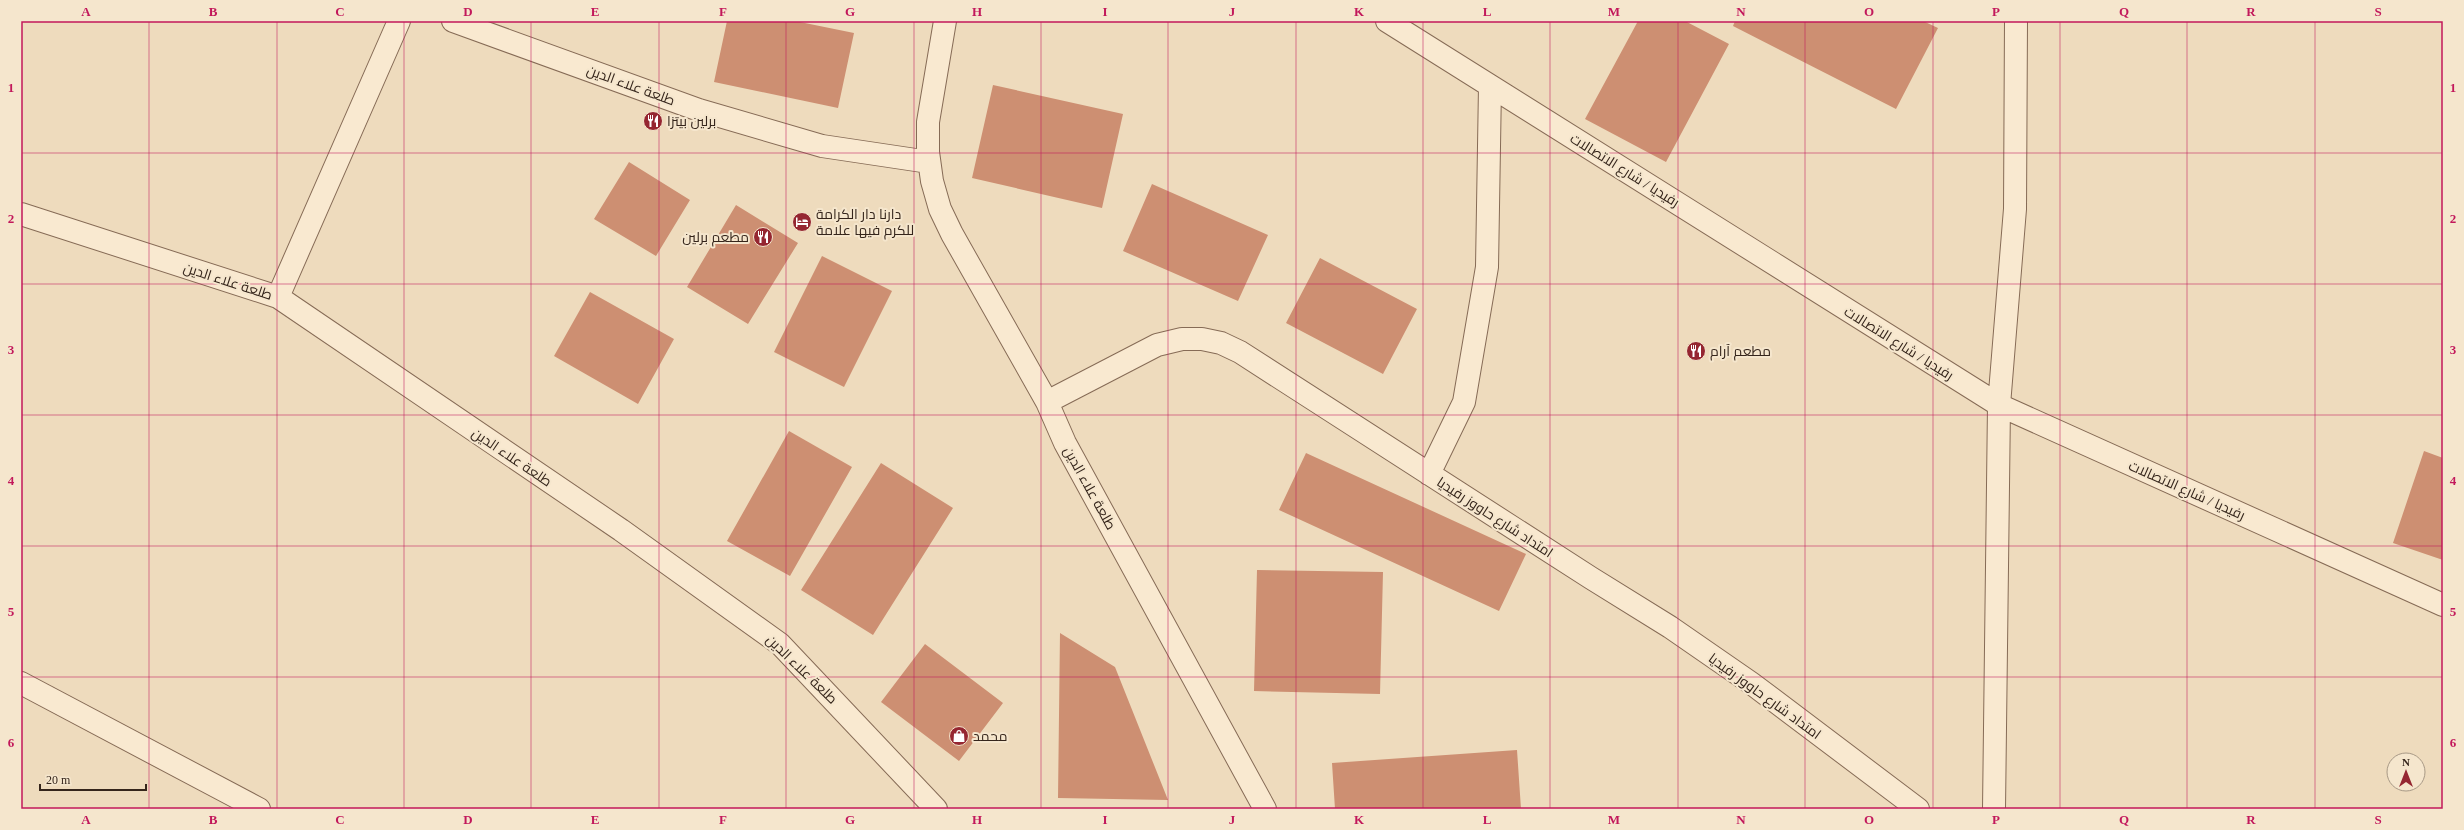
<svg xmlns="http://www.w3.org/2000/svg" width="2464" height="830" viewBox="0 0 2464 830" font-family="'Times New Roman',Cairo,serif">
  <rect width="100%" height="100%" fill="#eedbbd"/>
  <path fill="#cd8f72" d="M727 21H795L854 33 838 108 714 82Z
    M1638 21H1685L1729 44 1666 162 1585 119Z
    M1735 21H1923L1938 28 1896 109 1733 26Z
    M993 85 1123 114 1102 208 972 178Z
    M629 162 690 200 656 256 594 219Z
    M1152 184 1268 235 1238 301 1123 251Z
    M736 205 798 243 748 324 687 287Z
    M822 256 892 291 844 387 774 352Z
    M1320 258 1417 309 1383 374 1286 323Z
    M590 292 674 339 638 404 554 356Z
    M789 431 852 467 790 576 727 541Z
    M2424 451 2443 458V560L2393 543Z
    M1306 453 1526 554 1499 611 1279 510Z
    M881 463 953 508 873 635 801 590Z
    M1257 570 1383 572 1380 694 1254 691Z
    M1060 633 1115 667 1168 800 1058 798Z
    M925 644 1003 703 959 761 881 702Z
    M1517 750 1521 809H1335L1332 763Z"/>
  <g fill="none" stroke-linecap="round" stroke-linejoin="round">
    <g stroke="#866b56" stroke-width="24">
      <path id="street" d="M453 21 699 110 822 146 929 162
        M945 21 928 122V152L932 181 940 209 952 234 1047 402 1065 443 1265 809
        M1387 21 1999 405 2443 605
        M21 214 278 297 621 530 780 644 936 809
        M278 297 399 21
        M1047 402 1157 345 1182 339H1202L1221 343 1240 352 1591 578 1670 627 1751 683 1918 809
        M1429 474 1464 402 1487 267 1490 86
        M21 683 259 809
        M1994 809 1999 405 2015 209 2016 21"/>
    </g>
    <use href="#street" stroke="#f9e9d0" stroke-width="22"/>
  </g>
  <path fill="none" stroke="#c2185b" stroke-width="1" stroke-opacity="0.55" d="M149 21V809M277 21V809M404 21V809M531 21V809M659 21V809M786 21V809M914 21V809M1041 21V809M1168 21V809M1296 21V809M1423 21V809M1550 21V809M1678 21V809M1805 21V809M1933 21V809M2060 21V809M2187 21V809M2315 21V809M21 153H2443M21 284H2443M21 415H2443M21 546H2443M21 677H2443"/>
  <defs>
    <g id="restaurant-disc" transform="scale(1)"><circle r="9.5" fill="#952631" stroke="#f5e6cd"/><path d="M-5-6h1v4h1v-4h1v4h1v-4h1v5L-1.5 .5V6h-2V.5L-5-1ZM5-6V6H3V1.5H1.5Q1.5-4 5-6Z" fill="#fff"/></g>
    <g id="hotel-disc" transform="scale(1)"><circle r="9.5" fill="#952631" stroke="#f5e6cd"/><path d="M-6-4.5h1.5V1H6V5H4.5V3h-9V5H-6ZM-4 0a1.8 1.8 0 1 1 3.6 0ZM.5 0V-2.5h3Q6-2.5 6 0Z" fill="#fff"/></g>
    <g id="shop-disc" transform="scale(1)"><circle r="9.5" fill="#952631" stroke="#f5e6cd"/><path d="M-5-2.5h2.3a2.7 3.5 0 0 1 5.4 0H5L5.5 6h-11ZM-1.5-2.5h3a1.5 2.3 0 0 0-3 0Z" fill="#fff"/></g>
  </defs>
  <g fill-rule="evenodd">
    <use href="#restaurant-disc" x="653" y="121"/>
    <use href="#hotel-disc" x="802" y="222"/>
    <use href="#restaurant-disc" x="763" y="237"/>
    <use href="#restaurant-disc" x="1696" y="351"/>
    <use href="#shop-disc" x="959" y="736"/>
  </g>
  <g text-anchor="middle" stroke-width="4" stroke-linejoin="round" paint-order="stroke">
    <g font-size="14" fill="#35251b" stroke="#f5e6cd">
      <text transform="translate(631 85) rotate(20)" y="5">طلعة علاء الدين</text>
      <text transform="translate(1625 170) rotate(32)" y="5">رفيديا / شارع الاتصالات</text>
      <text transform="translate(228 281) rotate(18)" y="5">طلعة علاء الدين</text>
      <text transform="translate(1899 343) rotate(32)" y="5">رفيديا / شارع الاتصالات</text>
      <text transform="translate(512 457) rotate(34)" y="5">طلعة علاء الدين</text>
      <text transform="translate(1090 488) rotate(61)" y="5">طلعة علاء الدين</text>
      <text transform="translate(2187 490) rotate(24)" y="5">رفيديا / شارع الاتصالات</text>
      <text transform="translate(1495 517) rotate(33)" y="5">امتداد شارع حاووز رفيديا</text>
      <text transform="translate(802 669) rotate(44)" y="5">طلعة علاء الدين</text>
      <text transform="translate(1765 696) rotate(36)" y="5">امتداد شارع حاووز رفيديا</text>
    </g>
    <g font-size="14" fill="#35251b" stroke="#f5e6cd" text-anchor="start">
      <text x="667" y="126">برلين بيتزا</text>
      <text x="816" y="219">دارنا دار الكرامة<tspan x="816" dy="16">للكرم فيها علامة</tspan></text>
      <text x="749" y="242" text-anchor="end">مطعم برلين</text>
      <text x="1710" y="356">مطعم آرام</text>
      <text x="973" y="741">محمد</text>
    </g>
  </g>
  <rect width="2464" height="830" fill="none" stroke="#f5e6cd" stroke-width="44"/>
  <g transform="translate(2406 772)"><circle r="19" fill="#f5e6cd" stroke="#a89986"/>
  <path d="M0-3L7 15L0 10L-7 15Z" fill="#952631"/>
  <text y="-6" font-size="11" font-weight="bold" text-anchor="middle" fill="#35251b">N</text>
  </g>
  <path d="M40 784v6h106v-6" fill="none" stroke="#35251b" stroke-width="2"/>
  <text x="46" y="784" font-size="12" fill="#35251b" stroke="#f5e6cd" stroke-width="3" paint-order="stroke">20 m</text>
  <rect x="22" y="22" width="2420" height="786" fill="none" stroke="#c2185b" stroke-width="1.5"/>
  <g font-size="13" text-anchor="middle" font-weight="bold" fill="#c2185b">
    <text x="86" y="16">A</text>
    <text x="213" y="16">B</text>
    <text x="340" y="16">C</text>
    <text x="468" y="16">D</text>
    <text x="595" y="16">E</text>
    <text x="723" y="16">F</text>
    <text x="850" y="16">G</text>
    <text x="977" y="16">H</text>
    <text x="1105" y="16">I</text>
    <text x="1232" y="16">J</text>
    <text x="1359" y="16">K</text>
    <text x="1487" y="16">L</text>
    <text x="1614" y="16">M</text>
    <text x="1741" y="16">N</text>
    <text x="1869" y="16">O</text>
    <text x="1996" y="16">P</text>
    <text x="2124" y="16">Q</text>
    <text x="2251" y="16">R</text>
    <text x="2378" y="16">S</text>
    <text x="11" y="92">1</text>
    <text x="2453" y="92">1</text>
    <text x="11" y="223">2</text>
    <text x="2453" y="223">2</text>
    <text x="11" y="354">3</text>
    <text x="2453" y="354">3</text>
    <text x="11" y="485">4</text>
    <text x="2453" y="485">4</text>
    <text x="11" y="616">5</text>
    <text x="2453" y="616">5</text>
    <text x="11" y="747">6</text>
    <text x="2453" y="747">6</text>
    <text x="86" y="824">A</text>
    <text x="213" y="824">B</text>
    <text x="340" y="824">C</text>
    <text x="468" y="824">D</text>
    <text x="595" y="824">E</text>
    <text x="723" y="824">F</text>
    <text x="850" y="824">G</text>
    <text x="977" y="824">H</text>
    <text x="1105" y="824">I</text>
    <text x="1232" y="824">J</text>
    <text x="1359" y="824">K</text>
    <text x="1487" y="824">L</text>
    <text x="1614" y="824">M</text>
    <text x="1741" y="824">N</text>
    <text x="1869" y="824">O</text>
    <text x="1996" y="824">P</text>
    <text x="2124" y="824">Q</text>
    <text x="2251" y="824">R</text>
    <text x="2378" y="824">S</text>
  </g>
</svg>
